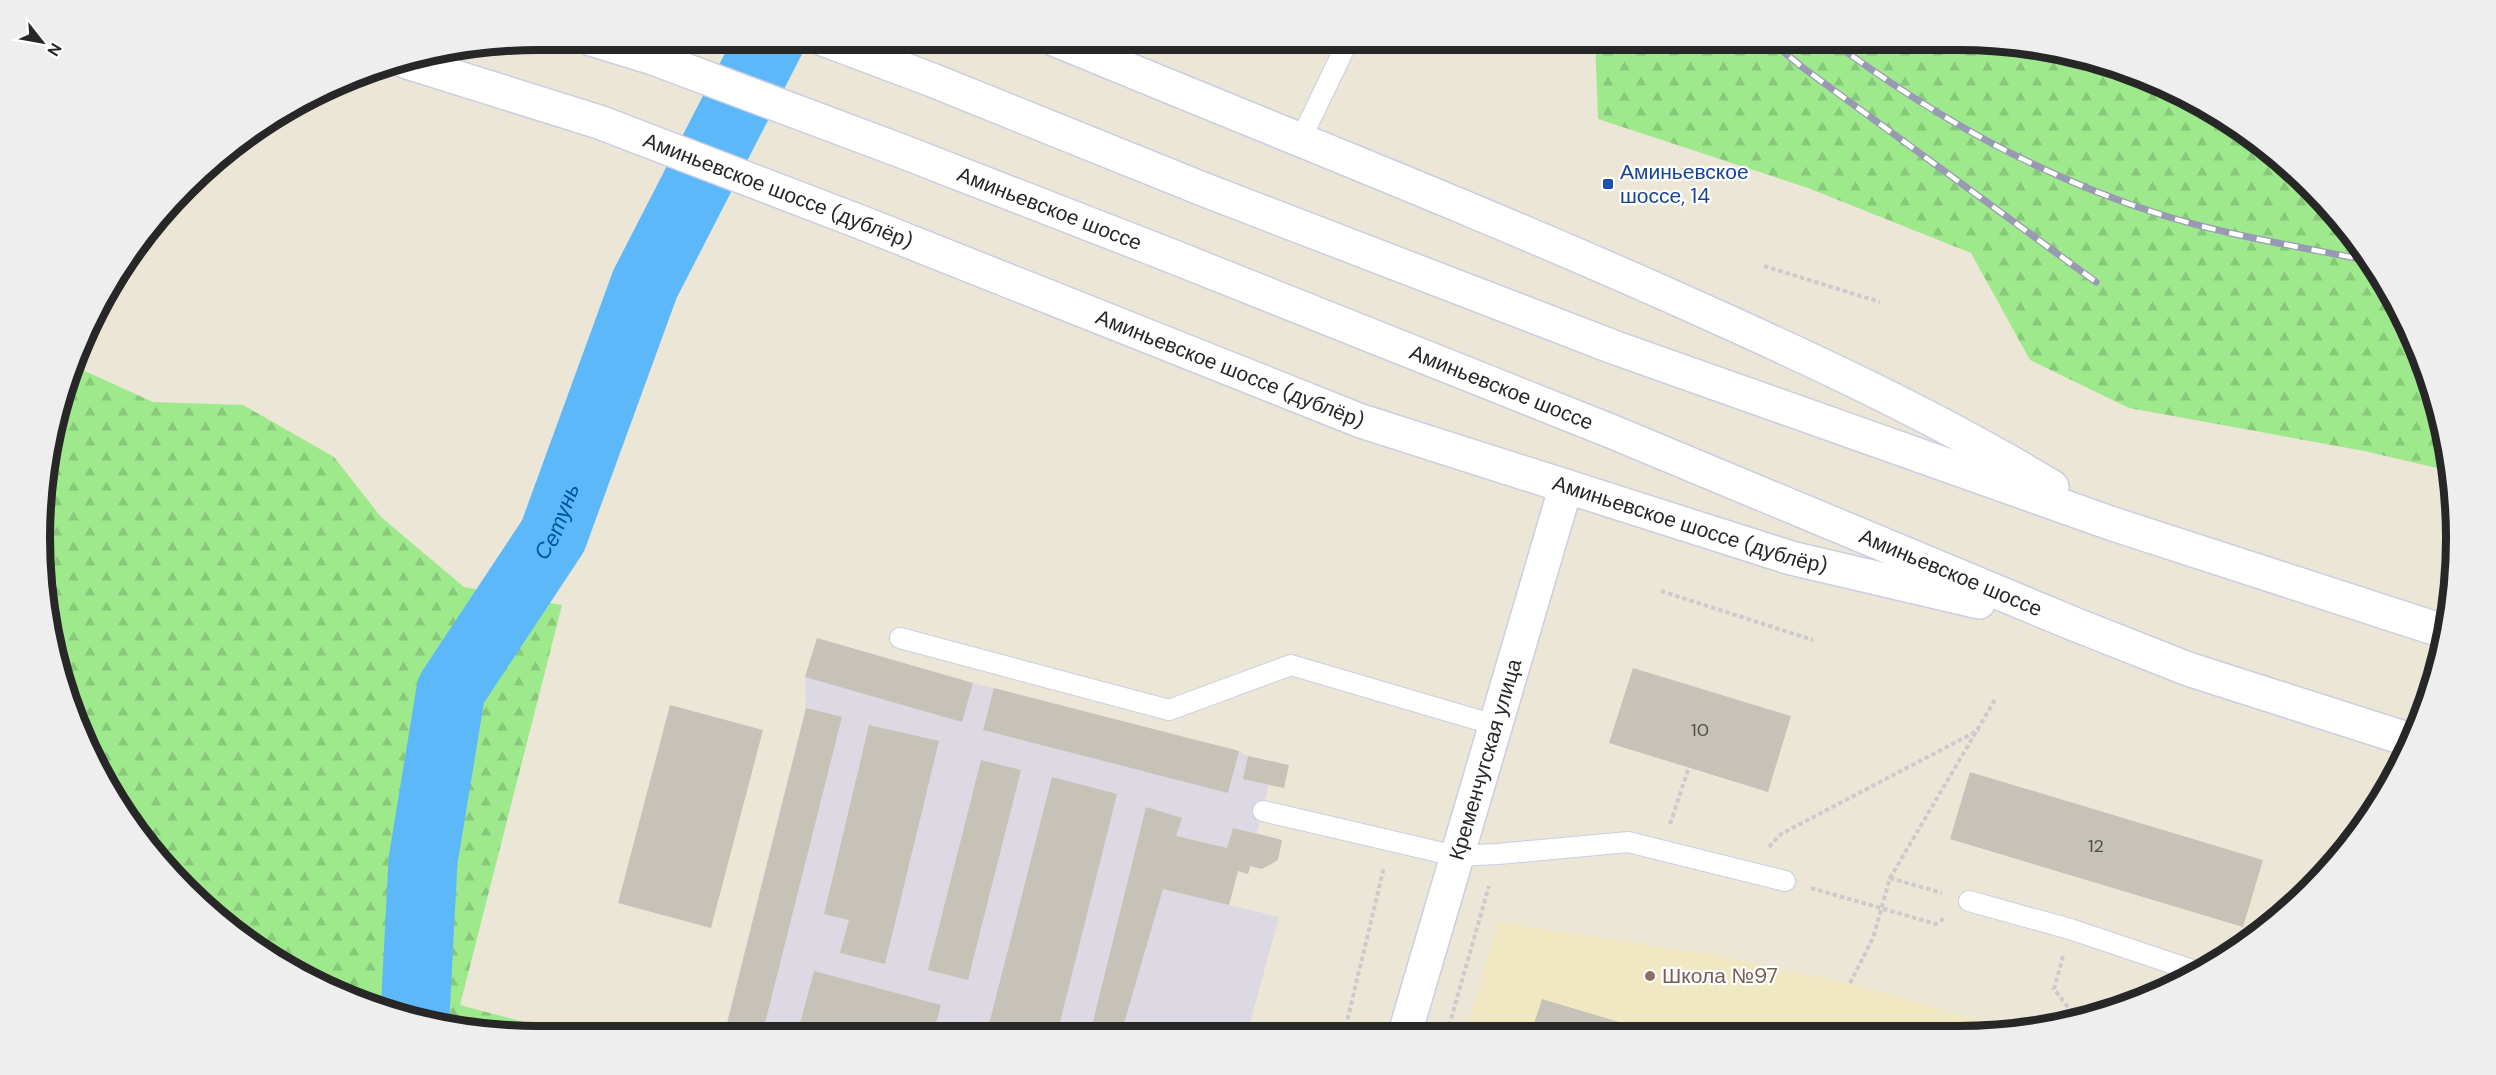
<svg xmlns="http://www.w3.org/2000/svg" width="2496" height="1075" viewBox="0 0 2496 1075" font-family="'DM Sans',sans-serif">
  <defs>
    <pattern id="forest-firs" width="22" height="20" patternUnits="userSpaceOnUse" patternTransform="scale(1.5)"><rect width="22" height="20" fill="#9ee98c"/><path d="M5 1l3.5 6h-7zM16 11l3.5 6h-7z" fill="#88c879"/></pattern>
  </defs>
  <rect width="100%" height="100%" fill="#ece6d7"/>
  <path fill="#ddd9e3" d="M817 638 973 683 1239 751 1248 756 1269 784 1257 833 1282 840 1278 860 1251 866 1248 874 1238 871 1229 905 1279 917 1247 1034 724 1035 806 708 805 677Z"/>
  <path fill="#f0e8c3" d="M1498 922 1723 956 1850 983 2021 1032 1466 1033Z"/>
  <path fill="url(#forest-firs)" d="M1595 39H1959L2119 66 2208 106 2287 163 2354 234 2406 317 2440 409 2450 471 2364 451 2129 408 2030 360 1971 253 1808 188 1598 119Z
    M76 367 153 402 243 405 334 457 381 517 464 587 562 605 460 1005 576 1036H537L377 1009 234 933 162 866 106 787 49 634 39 537 49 441Z"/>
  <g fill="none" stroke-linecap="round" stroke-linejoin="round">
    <path stroke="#5db8fa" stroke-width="69" id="s1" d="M415 1016 423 861 451 690 553 536 645 284 771 39"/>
  </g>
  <path fill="#c7c2b7" d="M817 638 973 683 962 722 805 677Z
    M1633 668 1791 716 1768 792 1609 743Z
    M994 688 1239 751 1228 793 983 730Z
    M670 705 763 730 711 928 618 903Z
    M806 708 842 717 762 1035H724Z
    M869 725 939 741 885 964 840 953 849 920 824 914Z
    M1248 756 1289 765 1284 788 1243 779Z
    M981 760 1021 770 968 980 928 970Z
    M1970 772 2263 860 2243 927 1950 839Z
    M1052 777 1117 794 1057 1034 990 1035 987 1032Z
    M1146 807 1182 818 1176 836 1227 848 1233 828 1282 840 1278 860 1262 869 1250 866 1248 874 1238 871 1229 905 1163 889 1121 1034H1090Z
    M814 971 941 1005 933 1035H797Z
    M1542 999 1629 1025 1627 1033H1531Z"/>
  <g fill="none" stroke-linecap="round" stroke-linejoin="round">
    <g stroke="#cccde3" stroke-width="22">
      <path id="lane" d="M1300 141 1349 39
        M900 638 1169 710 1291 665 1495 725
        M1263 811 1456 856 1498 854 1628 842 1785 881
        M1969 901 2070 929 2198 972"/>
    </g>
    <g stroke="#cccde3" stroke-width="36">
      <g id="secondary">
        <path id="s2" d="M591 39 653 58 904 152 1174 257 1613 432 2074 624 2188 669 2410 740"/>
        <path d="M823 39 932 80 1205 190 1616 348 2113 524 2446 632"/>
        <path d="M1054 39C1264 126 1476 209 1684 302 1809 358 1935 416 2052 487"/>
        <path id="s3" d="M404 61 599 122 868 225 1361 421 1791 558 1979 602"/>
        <path id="s4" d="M1405 1033 1566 486"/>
      </g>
    </g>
    <path stroke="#cbcbcb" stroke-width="4" stroke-dasharray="4.5 3" stroke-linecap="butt" d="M1292 39 1311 53
      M1764 266 1880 302
      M1661 591 1813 640
      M1670 824 1689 767
      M2359 831 2364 811
      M1769 847 1781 834 1979 730
      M1890 878 1942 893
      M1811 888 1936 924 1946 917
      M2063 956 2054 989 2075 1016
      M1850 983 1873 938 1890 878 1996 698
      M1447 1033 1489 886
      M1344 1034 1384 867"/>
    <use href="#lane" stroke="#fff" stroke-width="20"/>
    <use href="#secondary" stroke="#fff" stroke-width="33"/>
    <g stroke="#9a99b4" stroke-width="7">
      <path id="rail" d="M1768 39 1802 67 2096 282
        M1829 39C1932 116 2039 176 2162 215 2230 236 2301 247 2371 261"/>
    </g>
    <use href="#rail" stroke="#fff" stroke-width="4.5" stroke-dasharray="14" stroke-linecap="butt"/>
  </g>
  <rect fill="#1a4fb4" stroke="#fff" stroke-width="2" x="1602" y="178" width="12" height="12" rx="3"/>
  <circle fill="#8d6e63" stroke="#fff" stroke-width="2" cx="1650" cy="976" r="6"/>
  <g text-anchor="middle" stroke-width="4.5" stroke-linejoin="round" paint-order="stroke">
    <g font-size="18" fill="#4f4e4b">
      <text x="1700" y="736">10</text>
      <text x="2096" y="852">12</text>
    </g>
    <g font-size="21" fill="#164399" stroke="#fff" text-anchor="start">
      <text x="1620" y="179">Аминьевское<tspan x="1620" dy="24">шоссе, 14</tspan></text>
    </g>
    <g font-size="21" fill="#272727" stroke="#fff">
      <text dy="7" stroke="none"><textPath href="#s3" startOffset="396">Аминьевское шоссе (дублёр)</textPath></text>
      <text dy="7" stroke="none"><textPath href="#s2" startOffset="489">Аминьевское шоссе</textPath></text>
      <text dy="7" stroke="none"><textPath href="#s3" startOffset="882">Аминьевское шоссе (дублёр)</textPath></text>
      <text dy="7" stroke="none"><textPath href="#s2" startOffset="975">Аминьевское шоссе</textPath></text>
      <text dy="7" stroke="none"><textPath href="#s3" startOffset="1368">Аминьевское шоссе (дублёр)</textPath></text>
      <text dy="7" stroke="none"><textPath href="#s2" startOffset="1461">Аминьевское шоссе</textPath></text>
      <text dy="7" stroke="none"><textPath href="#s4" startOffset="285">Кременчугская улица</textPath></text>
    </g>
    <g font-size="21" fill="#785e54" stroke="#fff" text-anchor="start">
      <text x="1662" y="983">Школа №97</text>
    </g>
    <g font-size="22" font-style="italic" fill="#0052a2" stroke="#fff">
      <text dy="8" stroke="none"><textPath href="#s1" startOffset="528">Сетунь</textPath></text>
    </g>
  </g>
  <path d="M0 0H2496V1075H0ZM538 50H1958A488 488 0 0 1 2446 538V538A488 488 0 0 1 1958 1026H538A488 488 0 0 1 50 538V538A488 488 0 0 1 538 50Z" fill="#eee" fill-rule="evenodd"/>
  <path fill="none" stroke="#272727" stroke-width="8" d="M538 50H1958A488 488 0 0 1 2446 538V538A488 488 0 0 1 1958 1026H538A488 488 0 0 1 50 538V538A488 488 0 0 1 538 50Z"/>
  <g transform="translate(42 42) rotate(121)" stroke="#ffffff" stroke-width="4.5" paint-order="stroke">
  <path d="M0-4.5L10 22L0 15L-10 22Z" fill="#272727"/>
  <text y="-9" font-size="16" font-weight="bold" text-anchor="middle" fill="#272727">N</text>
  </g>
</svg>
